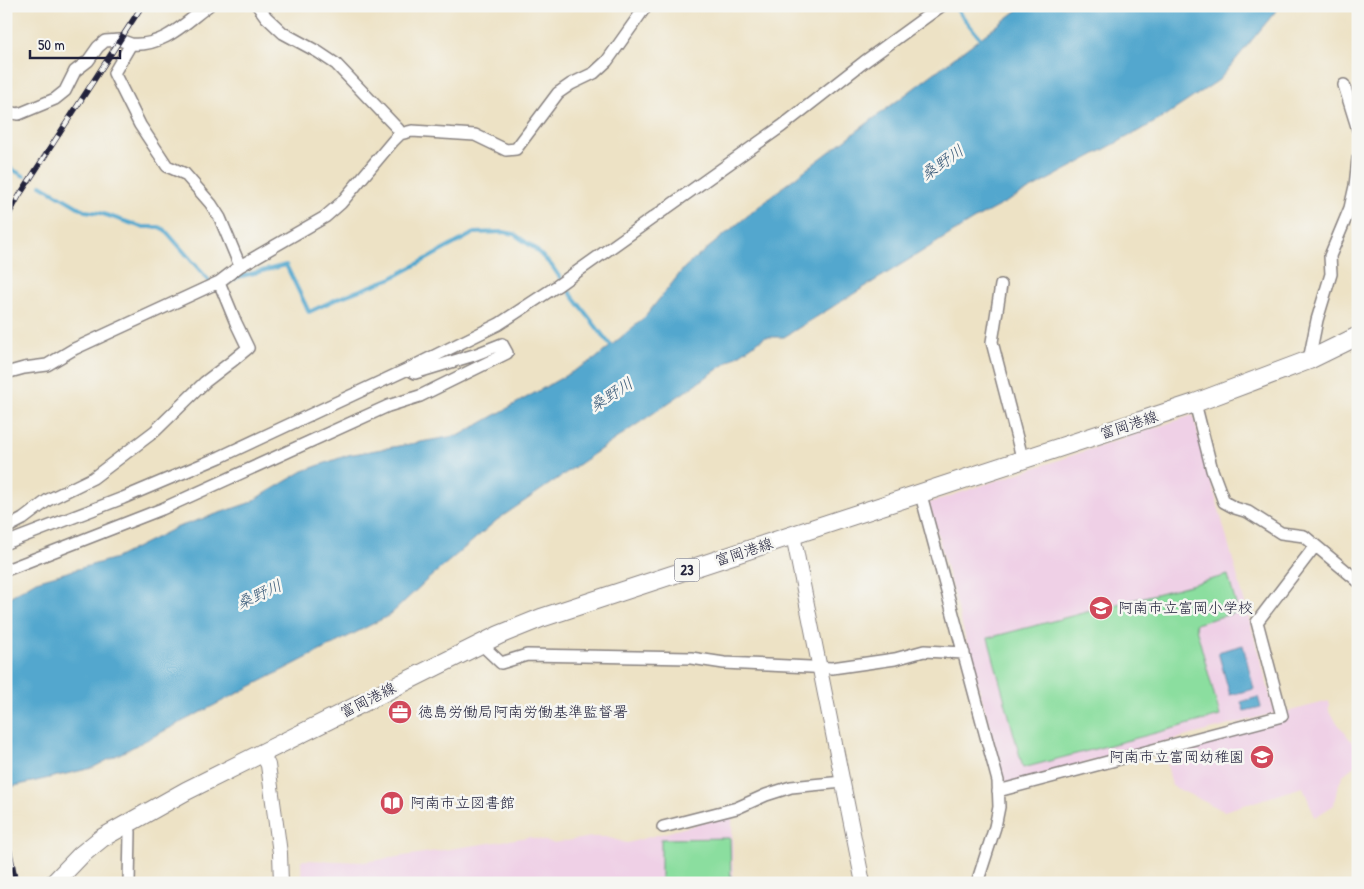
<svg xmlns="http://www.w3.org/2000/svg" width="1364" height="889" viewBox="0 0 1364 889" font-family="'Patrick Hand','Klee One',sans-serif">
  <rect width="100%" height="100%" fill="#f6f6f2"/>
  <filter id="ink" filterUnits="userSpaceOnUse"><feTurbulence type="fractalNoise" baseFrequency=".02" numOctaves="2"/><feDisplacementMap in="SourceGraphic" scale="10" xChannelSelector="R" yChannelSelector="G"/><feConvolveMatrix kernelMatrix="1 2 1 2 8 2 1 2 1" color-interpolation-filters="sRGB"/></filter>
  <filter id="wash" filterUnits="userSpaceOnUse"><feTurbulence type="fractalNoise" baseFrequency=".0096" numOctaves="4" result="noise"/><feDisplacementMap in="SourceGraphic" scale="20" xChannelSelector="R" yChannelSelector="G"/><feGaussianBlur stdDeviation="1.12" result="paint"/><feColorMatrix in="noise" values="0 0 0 0 0 0 0 0 0 0 0 0 0 0 0 0 0 1.4 0 .05"/><feComposite in="paint" operator="in"/></filter>
  <g filter="url(#wash)">
    <rect width="100%" height="100%" fill="#ede2c5"/>
    <path fill="#efd0e6" d="M1193 415 1275 713 1005 784 929 503Z
      M1329 701V712L1358 750V763L1343 775 1337 789 1334 805 1315 817 1303 787 1224 811 1172 786 1164 751 1287 719 1286 712Z
      M732 815 733 883H302L301 860 364 862 529 837 553 843 592 837H606L627 843Z"/>
    <path fill="#8bde9f" stroke="#56806d" d="M1228 575 1238 612 1195 624 1220 716 1023 768 988 638Z
      M730 838 731 883H661V839Z"/>
    <path fill="#52a7ce" stroke="#3a6484" d="M1023 6H1280L1219 80 1159 120 973 220 784 337H765L497 520 427 580 390 615 92 768 6 788V599L36 581 116 558 175 528 249 503 303 471 348 455 460 435 595 359 644 318 685 267 784 186Z
      M1243 645 1254 689 1230 695 1218 652Z
      M1258 697 1261 707 1244 711 1241 702Z"/>
    <g fill="none" stroke-linecap="round" stroke-linejoin="round">
      <path stroke="#52a7ce" stroke-width="4" d="M954 6 983 42
        M6 166 24 176
        M41 185 85 211 100 213 142 227H159L165 230 211 283
        M225 284 238 277 286 265 309 312 339 298 392 278 474 233 503 232 514 234 534 248 552 266 571 294 614 350"/>
    </g>
  </g>
  <g filter="url(#ink)">
    <g fill="none" stroke-linecap="round" stroke-linejoin="round">
      <g stroke="#888280" stroke-width="14">
        <path id="minor" d="M208 6C184 24 163 47 131 44L114 73 140 125 167 166 185 174 211 204 220 218 240 266
          M258 6 266 17 283 33 318 52 336 64 398 129 400 134
          M1344 85 1358 130
          M6 112 19 114 55 99 65 91 75 71 88 61 98 47 105 41 120 40 131 44
          M1001 285 992 342 1023 461
          M1309 360 1317 320 1331 274 1330 256 1350 208 1355 186 1358 159
          M6 373 24 368 47 365 74 349 219 282 240 266 325 217 341 203 393 141 400 134 412 131 475 135 506 150 516 149 558 93 571 84 594 73 607 61 646 6
          M1195 403 1212 470 1224 502 1235 508 1248 512 1281 533 1304 536 1358 581
          M921 495 998 781 999 807 995 827 977 883
          M6 528 23 519 48 500 93 478 155 431 205 382 231 362 248 348 236 323 219 282
          M6 543 123 498 220 457 408 369
          M6 570 162 509 388 406 420 396 507 353 502 344 474 355 415 373 408 369 499 324 557 286 782 126 864 62 941 6
          M481 644 501 663 527 655 691 658 724 663 832 668 895 659 924 651 964 653
          M998 791 1282 716 1257 622 1315 546
          M127 824 130 832 129 883
          M663 827 737 808 766 795 791 787 843 782"/>
      </g>
      <g stroke="#888280" stroke-width="16">
        <path id="tertiary" d="M793 535 863 883
          M262 753 268 765 280 853 281 883"/>
      </g>
      <g stroke="#888280" stroke-width="20">
        <path id="primary" d="M54 883 81 855 102 838 186 791 499 635 541 618 1195 403 1309 360 1358 336"/>
      </g>
      <use href="#minor" stroke="#fff" stroke-width="11"/>
      <use href="#tertiary" stroke="#fff" stroke-width="14"/>
      <use href="#primary" stroke="#fff" stroke-width="18"/>
      <g stroke="#22223b" stroke-width="5.5">
        <path id="rail" d="M6 220 19 196 142 6
          M6 833 16 883"/>
      </g>
      <use href="#rail" stroke="#f6f6f2" stroke-width="4" stroke-dasharray="11" stroke-linecap="butt"/>
    </g>
  </g>
  <defs>
    <g id="school-disc" transform="scale(1.25)"><circle r="9.5" fill="#d1495b" stroke="#f6f6f2"/><path d="M0-5L7-2L0 1L-7-2ZM-4 1L0 2.5L4 1V4Q0 6-4 4Z" fill="#fff"/></g>
    <g id="office-disc" transform="scale(1.25)"><circle r="9.5" fill="#d1495b" stroke="#f6f6f2"/><path d="M-6-3h4V-5.5h4V-3h4V5H-6ZM-1-4.5V-3h2v-1.5ZM-6 0V1H6V0Z" fill="#fff"/></g>
    <g id="library-disc" transform="scale(1.25)"><circle r="9.5" fill="#d1495b" stroke="#f6f6f2"/><path d="M-6-4Q-3-5.5-.7-3.5V5Q-3 3-6 4ZM6-4Q3-5.5 .7-3.5V5Q3 3 6 4Z" fill="#fff"/></g>
  </defs>
  <g fill-rule="evenodd">
    <use href="#school-disc" x="1101" y="608"/>
    <use href="#office-disc" x="400" y="712"/>
    <use href="#school-disc" x="1262" y="757"/>
    <use href="#library-disc" x="392" y="803"/>
  </g>
  <g text-anchor="middle" stroke-width="5" stroke-linejoin="round" paint-order="stroke">
    <rect fill="#f6f6f2" stroke="#626272" stroke-width="1" x="674.5" y="558.5" width="25" height="23" rx="4"/>
    <g font-size="14" font-weight="bold" fill="#22223b">
      <text x="687" y="575">23</text>
    </g>
    <g font-size="15" fill="#22223b" stroke="#f6f6f2">
      <text transform="translate(1129 425) rotate(-18)" y="5">富岡港線</text>
      <text transform="translate(744 552) rotate(-18)" y="5">富岡港線</text>
      <text transform="translate(368 700) rotate(-27)" y="5">富岡港線</text>
    </g>
    <g font-size="15" fill="#22223b" stroke="#f6f6f2" text-anchor="start">
      <text x="1118" y="613">阿南市立富岡小学校</text>
      <text x="418" y="717">徳島労働局阿南労働基準監督署</text>
      <text x="1244" y="762" text-anchor="end">阿南市立富岡幼稚園</text>
      <text x="410" y="808">阿南市立図書館</text>
    </g>
    <g font-size="16" font-style="italic" fill="#355776" stroke="#f6f6f2">
      <text transform="translate(942 162) rotate(-35)" y="6">桑野川</text>
      <text transform="translate(611 394) rotate(-33)" y="6">桑野川</text>
      <text transform="translate(259 594) rotate(-25)" y="6">桑野川</text>
    </g>
  </g>
  <rect width="1364" height="889" fill="none" stroke="#f6f6f2" stroke-width="25"/>
  <path d="M30 50v8h90v-8" fill="none" stroke="#22223b" stroke-width="2.5"/>
  <text x="38" y="50" font-size="15" fill="#22223b" stroke="#f6f6f2" stroke-width="4" paint-order="stroke">50 m</text>
</svg>
